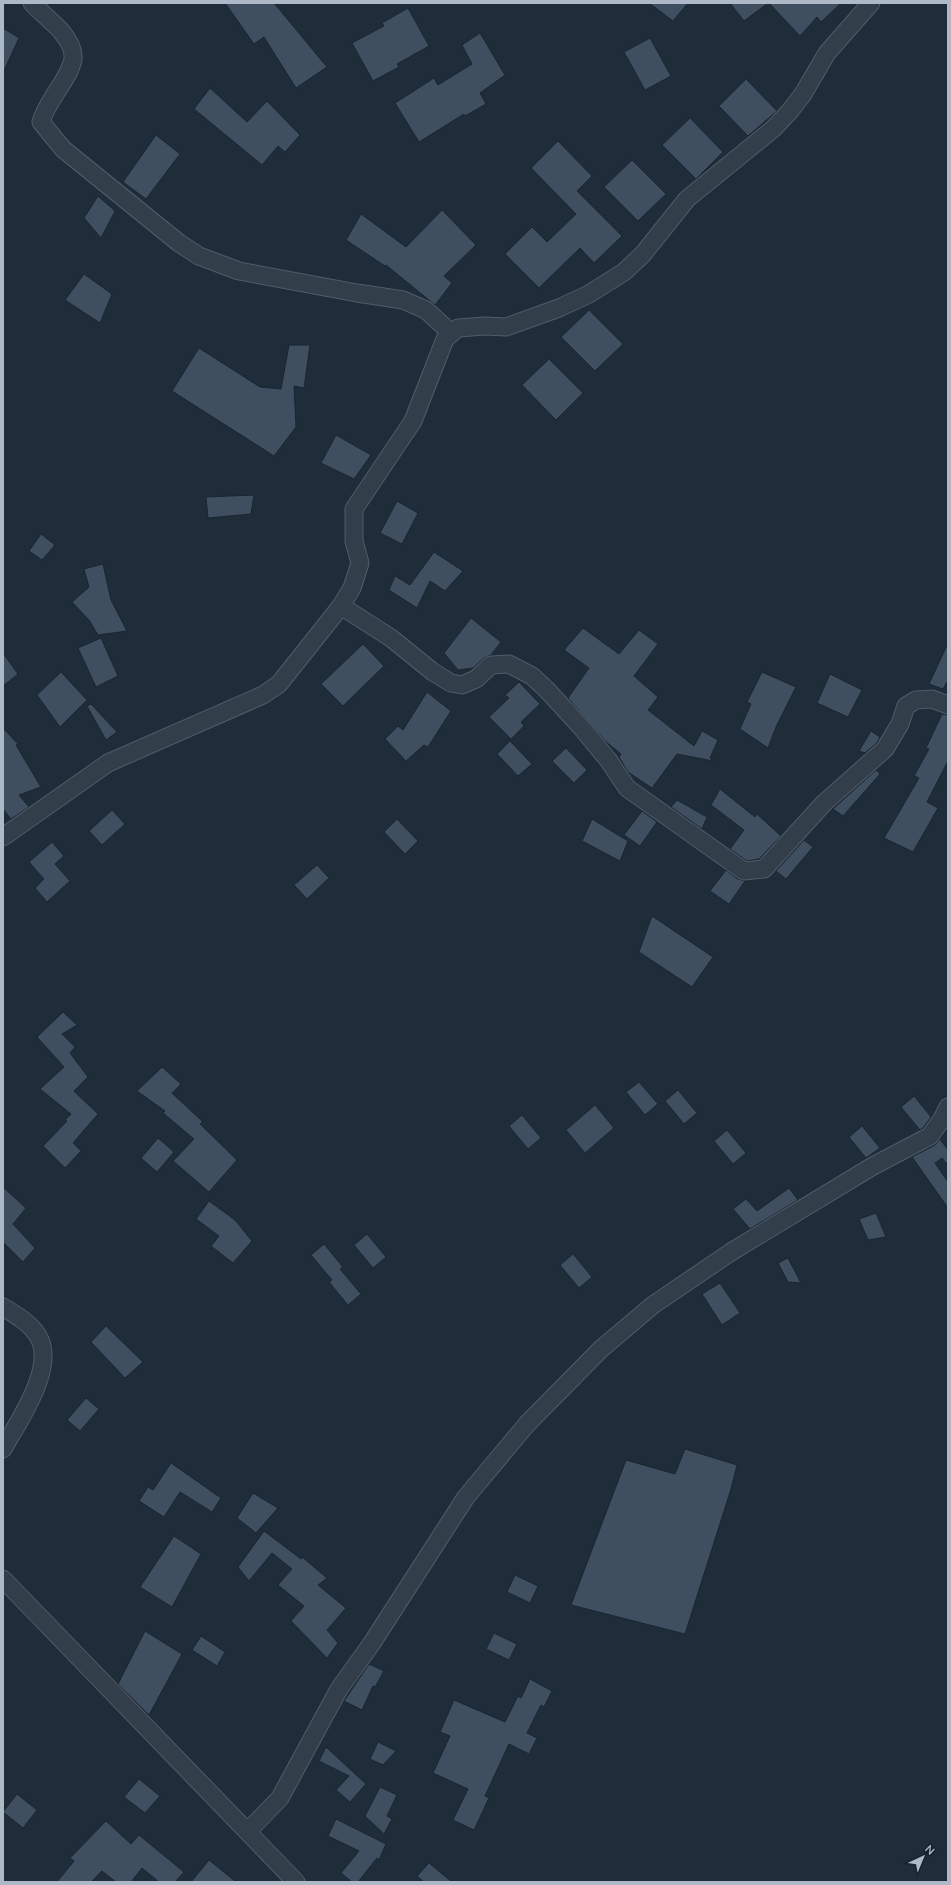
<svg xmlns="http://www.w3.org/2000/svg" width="951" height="1885" viewBox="0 0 951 1885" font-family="Mulish,sans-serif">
  <rect width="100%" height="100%" fill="#1f2c3a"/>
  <path fill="#3f4f60" stroke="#1a2531" d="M225 3H274L327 67 296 88 264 37 254 44Z
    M649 3H688L673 21Z
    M730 3H768L744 21Z
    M769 3H841L821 22 817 17 800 36Z
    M408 8 429 46 397 64 399 67 373 81 352 43 384 26 382 23Z
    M3 28 19 38 3 73Z
    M480 33 505 75 480 93 486 104 465 116 464 114 419 142 395 103 434 78 438 85 472 64 462 45Z
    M650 38 671 76 645 90 624 52Z
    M746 79 777 111 748 136 719 106Z
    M210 88 247 122 267 101 300 135 285 152 278 146 262 165 194 109Z
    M690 118 723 152 696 179 662 145Z
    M156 135 180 154 146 199 123 182Z
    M558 141 592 176 577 191 622 236 594 263 580 248 539 288 505 254 532 227 547 242 576 214 531 168Z
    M632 160 666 194 638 221 604 187Z
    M98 196 115 211 101 238 84 218Z
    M442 210 476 245 444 276 452 283 435 305 386 265 385 266 346 240 361 214 406 247Z
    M84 274 112 294 100 323 65 300Z
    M589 310 623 344 595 371 561 337Z
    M289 345H310L304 388 294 386 296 427 274 456 172 391 199 348 260 387 281 389Z
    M549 359 583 393 556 420 522 385Z
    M336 435 371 455 354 479 321 463Z
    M254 495 251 514 208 518 206 497Z
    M397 501 418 513 402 544 380 533Z
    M41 534 55 545 42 560 29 551Z
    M434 552 463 571 445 591 430 581 417 608 389 590 395 576 410 585Z
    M103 564 111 600 127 631 98 635 89 620 72 602 89 587 84 569Z
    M471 618 501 642 491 655 484 658 473 668 458 670 444 653Z
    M583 628 619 654 639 630 658 644 634 676 658 697 648 710 694 746 702 731 718 740 710 758 713 761 677 754 652 788 628 772 619 757 621 754 605 741 568 698 589 668 564 650Z
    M101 638 118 676 96 687 78 648Z
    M948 643V680L943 689 929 684Z
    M363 644 384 666 343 706 321 684Z
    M3 653 18 674 3 686Z
    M61 672 87 700 60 727 37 695Z
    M762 672 796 687 776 727 768 748 740 729 751 704 747 702Z
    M830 674 862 690 848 717 817 703Z
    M519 682 540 704 521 722 524 726 511 739 489 717 509 698 505 695Z
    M427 692 451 711 428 747 424 745 406 761 385 739 398 726 403 730Z
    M91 704 117 732 106 740 87 706Z
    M942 714 948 715V761L927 802 938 808 913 852 884 838 919 778 914 776 929 749 926 748Z
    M3 728 18 744 16 745 41 787 19 795 29 807 11 819 3 809Z
    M871 731 880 737 877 743 865 753 859 751Z
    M510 741 532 764 518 776 497 754Z
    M566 748 587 770 574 783 552 761Z
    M876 770 880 774 843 816 833 809Z
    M720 789 755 817 757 814 781 836 759 859 747 861 730 849 744 830 711 805Z
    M677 800 707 817 702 829 671 807Z
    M112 810 125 824 102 845 89 831Z
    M642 811 657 822 640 846 624 835Z
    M397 819 418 841 405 854 384 832Z
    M592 819 628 841 620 861 582 841Z
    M804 840 813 847 786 879 776 871Z
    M52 842 64 856 55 864 70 881 47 902 35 888 44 879 29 862Z
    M317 865 329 878 307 899 294 885Z
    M726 870 738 879 745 881 729 904 710 891Z
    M652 916 713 957 692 987 639 952Z
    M63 1012 77 1025 62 1034 75 1047 70 1053 88 1077 74 1091 98 1114 73 1143 81 1151 65 1168 43 1146 67 1121 65 1120 71 1114 40 1089 64 1067 37 1037Z
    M162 1067 181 1084 172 1093 203 1122 200 1124 237 1160 209 1192 173 1161 194 1139 163 1113 165 1111 137 1091Z
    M639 1082 658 1104 645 1115 626 1092Z
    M678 1090 697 1113 684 1124 665 1101Z
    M914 1096 931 1117 923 1128 920 1130 901 1107Z
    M595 1105 614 1128 585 1153 566 1130Z
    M522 1115 541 1138 528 1149 509 1126Z
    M862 1126 880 1148 866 1158 849 1137Z
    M727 1130 746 1153 733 1164 714 1141Z
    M158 1138 174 1152 157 1172 141 1158Z
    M940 1139 948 1150V1162L946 1163 942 1158 935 1163 948 1182V1208L912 1157 935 1145Z
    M3 1187 26 1208 13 1224 35 1248 23 1262 3 1242Z
    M789 1188 798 1200 750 1229 733 1209 746 1199 757 1211Z
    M209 1201 235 1220 252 1241 233 1263 211 1246 219 1236 196 1219Z
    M876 1213 886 1237 868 1240 859 1219Z
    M367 1234 386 1257 373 1268 354 1245Z
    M324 1244 343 1267 340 1269 361 1294 348 1305 329 1282 332 1280 311 1255Z
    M573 1254 592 1277 579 1288 560 1265Z
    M788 1258 801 1283 788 1282 778 1263Z
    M720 1283 740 1313 722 1325 702 1294Z
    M106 1326 143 1362 125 1378 91 1342Z
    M86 1398 99 1409 80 1431 67 1420Z
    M685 1449 737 1465 731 1489 685 1634 571 1605 626 1460 675 1474Z
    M171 1463 221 1498 212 1512 180 1492 164 1517 139 1501 148 1487 153 1490Z
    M253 1493 278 1508 256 1533 237 1518Z
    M264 1531 301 1559 302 1557 327 1578 318 1585 346 1608 327 1630 338 1643 327 1658 291 1621 304 1606 278 1585 292 1569 272 1553 249 1581 238 1567Z
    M174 1536 201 1554 172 1607 140 1587Z
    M515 1575 538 1586 530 1603 507 1592Z
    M145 1631 182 1654 149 1715 118 1684Z
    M494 1633 517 1644 509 1660 486 1649Z
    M201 1636 225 1652 217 1666 192 1650Z
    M369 1664 384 1671 375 1687 373 1686 362 1710 344 1701Z
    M530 1679 552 1691 544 1707 541 1705 527 1733 537 1738 529 1754 509 1744 485 1796 489 1798 474 1830 453 1820 468 1789 433 1773 450 1736 440 1732 454 1700 505 1722 518 1696 521 1698Z
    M378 1742 396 1751 383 1765 370 1759Z
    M326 1747 366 1784 350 1802 336 1790 349 1776 319 1761Z
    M139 1779 160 1796 145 1813 124 1797Z
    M380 1787 397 1795 387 1816 392 1819 384 1834 365 1816Z
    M17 1794 37 1810 23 1828 3 1812Z
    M336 1819 386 1844 379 1860 377 1858 358 1882H352L341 1873 359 1851 328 1836Z
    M106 1821 131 1844 139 1835 184 1872 175 1882H159L142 1868 131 1882H116L102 1871 91 1882H57L74 1861 70 1858Z
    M209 1860 236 1882H191Z
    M429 1863 452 1882H424L417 1876Z"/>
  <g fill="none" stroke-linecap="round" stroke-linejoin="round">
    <g stroke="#505c68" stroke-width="19">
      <path id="minor" d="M32 3C41 13 52 21 61 31 67 38 74 49 73 59 70 78 47 100 41 122L63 149 179 243 199 256 239 271 357 293 403 300 426 310 451 333
        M341 606 391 638 433 672 451 683 462 685 476 679 491 665 509 664 532 676 547 690 581 727 609 761 627 788 744 871 764 869 824 803 885 749 900 724 906 706 916 700 932 699 948 705
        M3 837 108 763 263 695 279 684 341 606 352 588 360 563 354 541V509L413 421 445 339 458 328 485 326 506 327 559 308 589 294 624 272 643 254 687 199 773 129 790 111 803 94 827 53 871 3
        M3 1307C16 1315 30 1323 38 1336 57 1367 18 1422 3 1449
        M3 1579 296 1882
        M248 1831 280 1798 339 1689 372 1643 466 1497 527 1424 601 1349 653 1305 731 1252 873 1166 930 1136 942 1119 948 1107"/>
    </g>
    <use href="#minor" stroke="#333e4b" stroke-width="17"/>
  </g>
  <rect width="951" height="1885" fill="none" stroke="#adb9c7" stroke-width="8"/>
  <g transform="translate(923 1857) rotate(44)" stroke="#18232f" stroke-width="3" paint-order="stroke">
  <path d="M0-3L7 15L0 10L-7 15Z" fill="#adb9c7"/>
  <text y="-6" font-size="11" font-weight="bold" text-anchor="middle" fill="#adb9c7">N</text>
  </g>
</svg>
